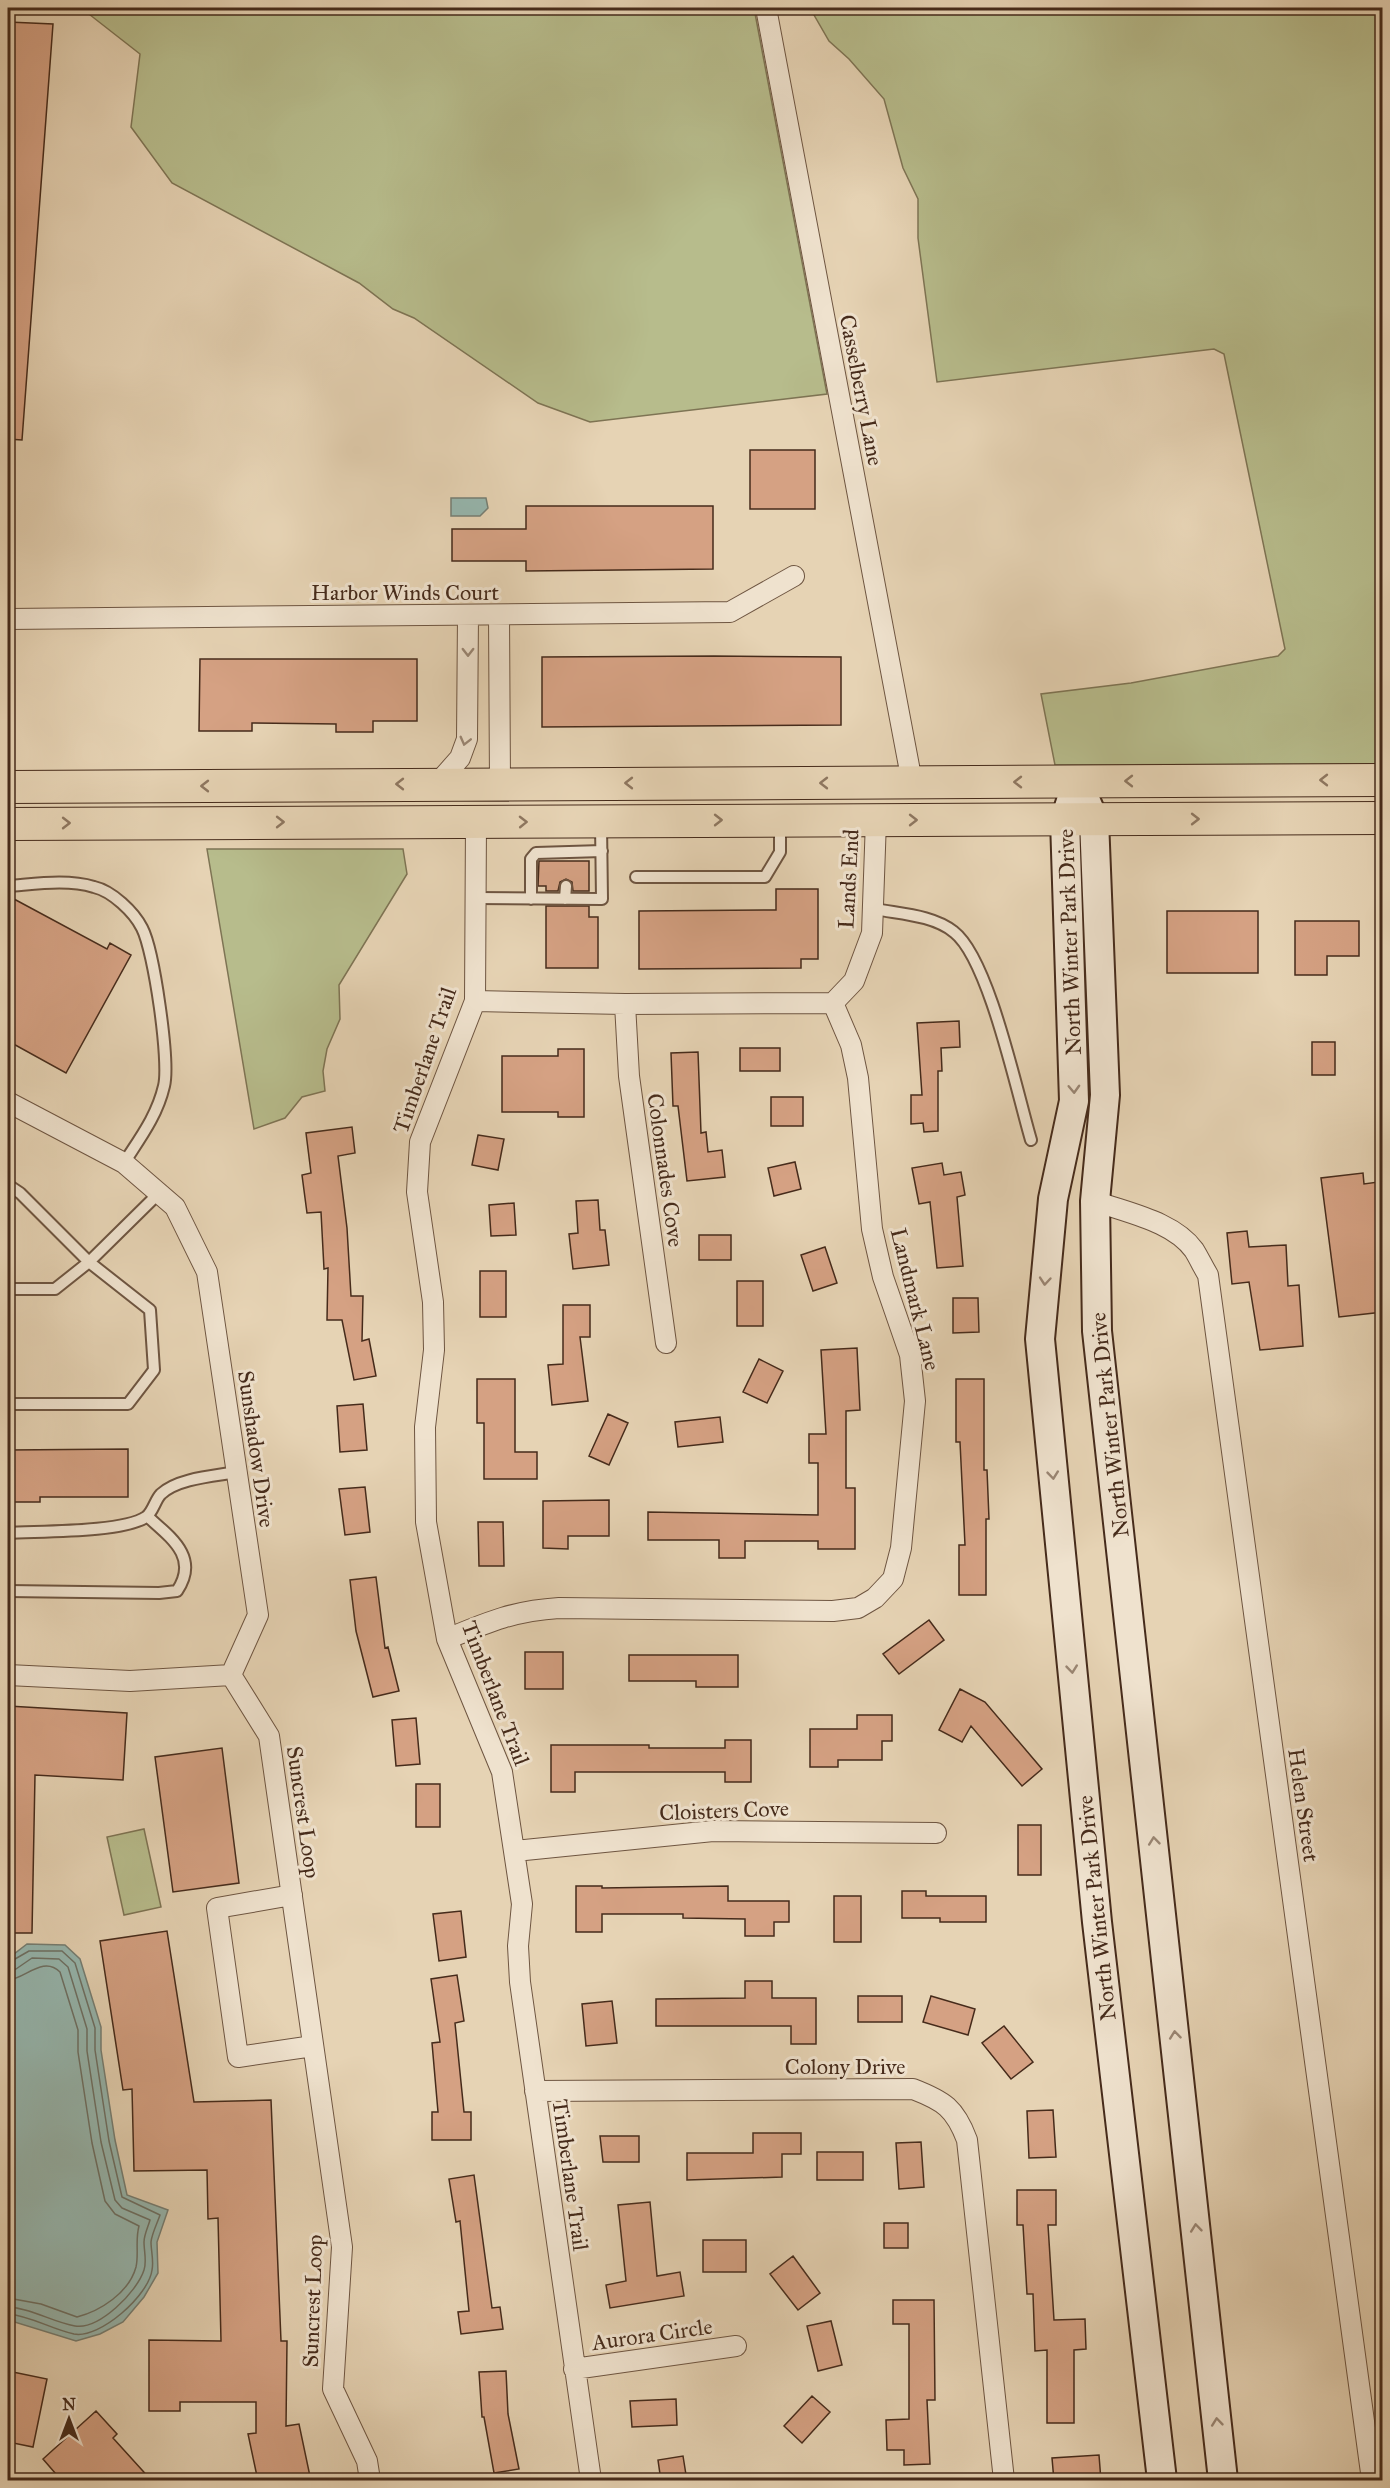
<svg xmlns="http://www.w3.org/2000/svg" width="1390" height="2488" viewBox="0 0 1390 2488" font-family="'IM FELL Great Primer',serif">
  <rect width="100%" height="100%" fill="#e6d3b4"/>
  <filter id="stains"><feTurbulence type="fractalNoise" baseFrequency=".00333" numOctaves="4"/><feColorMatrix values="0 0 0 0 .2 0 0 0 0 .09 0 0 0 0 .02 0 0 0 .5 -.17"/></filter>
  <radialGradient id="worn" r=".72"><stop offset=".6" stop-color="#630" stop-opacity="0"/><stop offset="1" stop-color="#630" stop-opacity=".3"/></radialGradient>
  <path fill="#b7bc8c" stroke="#7e7454" stroke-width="1.5" d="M85 8H754L827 394 590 422 538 403 414 318 393 309 359 283 172 183 131 127 140 54 85 11Z
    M810 8H1382V764L1055 765 1041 694 1131 683 1278 656 1285 649 1224 354 1214 349 937 382 918 238V199L903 168 884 99 849 59 829 41Z
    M207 849H403L407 874 339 985 340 1019 327 1049 323 1071 325 1091 302 1097 285 1118 254 1129Z
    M144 1829 161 1907 124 1915 107 1837Z"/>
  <path fill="#96b7af" stroke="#767f74" stroke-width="1.5" d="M451 498H486L488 508 480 516H451Z
    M27 1944 65 1945 80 1959 101 2027V2050L115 2140 127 2195 168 2210 157 2242 158 2273 144 2297 123 2322 100 2334 76 2341 8 2320V1972L9 1958Z"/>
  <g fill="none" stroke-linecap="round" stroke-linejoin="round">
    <path stroke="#6e7165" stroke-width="1.5" d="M8 1963 29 1951H62L75 1963 95 2028V2050L109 2141 122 2197 160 2215C157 2224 152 2233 151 2242 151 2251 154 2261 152 2270 149 2295 100 2339 74 2334 51 2329 31 2316 8 2314
      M8 1971 16 1969 32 1958 59 1959 68 1967 87 2029V2051L101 2142 115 2200 122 2208 150 2220C148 2227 144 2235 144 2242 144 2251 147 2262 144 2270 137 2292 99 2330 75 2326 52 2322 31 2308 8 2307
      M8 1980C25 1979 43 1955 60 1972L78 2030V2052L92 2143 105 2201 115 2214 139 2226C135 2240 139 2254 136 2267 129 2293 100 2311 77 2317L41 2304 8 2298"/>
  </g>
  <path fill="#d5a183" stroke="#462b1b" stroke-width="1.5" d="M8 22 53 24 22 440 8 439Z
    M750 450H815V509H750Z
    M526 506H713V569L526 571V561H452V529H526Z
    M714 656 841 657V725L542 727V657Z
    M200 659H417V721H373V732H336V724L252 723V731H199Z
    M539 861H589V891H573L572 882 566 879 560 882 558 891H546V886H538Z
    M776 889H818V959H801V968L639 969V911L776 910Z
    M14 899 107 949 110 943 131 955 66 1073 8 1041V911Z
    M546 906H589V917H598V968H546Z
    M1167 911H1258V973H1167Z
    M1295 921H1359V956H1327V975H1295Z
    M959 1021 960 1047 941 1048 942 1071H938V1131L924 1132 923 1123 911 1124V1095H922L917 1023Z
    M1312 1042H1335V1075H1312Z
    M740 1048H780V1071H740Z
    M558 1049H584V1117H558V1112H502V1056H558Z
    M698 1052 701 1133 706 1132 708 1152 722 1150 725 1177 687 1181 678 1106H673L671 1053Z
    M771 1097H803V1126H771Z
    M352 1127 355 1153 338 1156 347 1228 351 1296H363L362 1341 369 1339 376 1376 354 1380 342 1320H327L328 1268 324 1269 321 1212 307 1213 302 1175 311 1173 306 1133Z
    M478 1135 504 1139 498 1170 472 1165Z
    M795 1162 801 1189 774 1196 768 1168Z
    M942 1163 944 1175 961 1172 965 1195 957 1197 963 1266 937 1268 930 1202 919 1204 912 1168Z
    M1363 1173 1364 1184 1378 1182 1383 1218V1312L1339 1317 1321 1178Z
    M598 1200 600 1230H605L609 1265 573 1269 569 1234 578 1233 576 1201Z
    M514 1203 516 1235 491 1236 489 1205Z
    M1247 1231 1249 1247 1286 1245 1288 1286 1299 1285 1303 1346 1260 1350 1249 1282 1232 1284 1227 1233Z
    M699 1235H731V1260H699Z
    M825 1247 837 1283 813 1291 801 1255Z
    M480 1271H506V1317H480Z
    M737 1281H763V1326H737Z
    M953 1298H978L979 1332 953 1333Z
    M563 1305H590V1337H580L588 1401 552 1405 548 1365 563 1364Z
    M857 1348 860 1410 846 1411V1488H855V1549H818V1541H745V1558H719V1540H648V1512L818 1515V1463H809V1434H826L821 1350Z
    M759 1359 783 1371 767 1403 743 1392Z
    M477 1379H515V1452H537V1479H484V1423H477Z
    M956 1379H984V1470H987L989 1519H986V1595H959V1545H965L960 1442H956Z
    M363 1404 367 1450 340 1452 337 1406Z
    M608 1414 628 1423 609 1465 589 1456Z
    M720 1417 723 1442 678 1447 675 1422Z
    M128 1449V1497H40V1502H8V1450Z
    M365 1487 370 1532 345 1535 339 1489Z
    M609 1500V1536H568V1549L543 1548V1501Z
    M478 1522H503L504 1566H479Z
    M376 1577 385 1648 388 1647 399 1691 373 1697 356 1631 350 1580Z
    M929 1620 944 1640 899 1674 883 1654Z
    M525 1652H563V1689H525Z
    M629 1655H738V1687H696V1681H629Z
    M960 1689 985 1702 1042 1769 1022 1786 971 1726 962 1742 939 1730Z
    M8 1706 127 1713 123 1780 35 1775 32 1933H8Z
    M857 1715H892V1741H882V1760H838V1767H810V1729H857Z
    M416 1718 420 1764 396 1766 392 1720Z
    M725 1740H751V1782H725V1772H575V1792H551V1745H649V1748H725Z
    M222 1748 239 1883 173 1892 155 1757Z
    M416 1784H440V1827H416Z
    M1018 1825H1041V1875H1018Z
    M576 1886H602V1888L728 1886V1901H789V1922H774V1936H745V1919L683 1918V1914H602V1932H576Z
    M902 1891H926V1896H986V1922H940V1918H902Z
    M834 1896H861V1942H834Z
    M461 1911 466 1957 439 1961 433 1914Z
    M167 1931 194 2102 271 2100 281 2341H287L286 2426 299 2424 311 2481H258L248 2434 256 2433V2402H180V2411H149V2340L221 2341 218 2218 208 2219 207 2170 134 2171 132 2089 123 2090 100 1941Z
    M457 1975 464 2021 455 2023 464 2112H471V2140H432V2112H438L432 2043 440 2042 431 1979Z
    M745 1981H772V1998H816V2044H791V2026H656V1999L745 1998Z
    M858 1996H902V2022H858Z
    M931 1996 975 2009 968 2035 923 2022Z
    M612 2001 617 2043 586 2046 582 2004Z
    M1004 2026 1033 2062 1011 2079 982 2043Z
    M1053 2110 1056 2157 1029 2158 1027 2111Z
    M753 2133H801V2154H782V2177L687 2180V2153H753Z
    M600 2136H639V2162H603Z
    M921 2142 924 2187 899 2189 896 2143Z
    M817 2152H863V2180H817Z
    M474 2175 492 2308 500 2307 503 2329 461 2334 458 2312 469 2311 460 2221 456 2222 449 2179Z
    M1017 2190H1056V2225H1048L1054 2320 1085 2319 1086 2349 1074 2350V2423H1047V2350L1035 2351 1033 2294H1027L1023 2225H1017Z
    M650 2202 657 2276 680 2272 684 2296 610 2308 606 2285 626 2281 618 2205Z
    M884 2223H908V2248H884Z
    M703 2240H746V2272H703Z
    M793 2256 820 2293 798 2310 770 2274Z
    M893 2300H934L935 2400H927L930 2464 904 2465V2450H887L886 2420 909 2419V2324H893Z
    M831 2321 842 2365 818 2371 807 2326Z
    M8 2371 47 2379 33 2447 8 2442Z
    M506 2371 508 2414 519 2469 494 2473 484 2417H482L479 2372Z
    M812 2396 830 2412 802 2443 784 2426Z
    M676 2399 677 2425 632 2427 630 2401Z
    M96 2411 117 2434 113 2438 152 2481H62L43 2459Z
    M1099 2455 1101 2481H1054L1052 2458Z
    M683 2456 687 2481H661L658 2460Z"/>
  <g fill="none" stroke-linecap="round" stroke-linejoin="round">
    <g stroke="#6e5541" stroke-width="14">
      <path id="lane" d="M636 877H765L780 852V823
        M8 886C36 884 67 879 94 887 112 891 134 912 142 928 154 951 170 1062 164 1086 157 1116 140 1138 124 1163
        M475 898 602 899 601 824
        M531 899V859L536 853 602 851
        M565 899 566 886
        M875 909C900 914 933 915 954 932 989 959 1017 1093 1031 1140
        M8 1185 20 1193 89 1262 157 1195
        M8 1289H55L89 1262 150 1310 154 1370 128 1404H8
        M8 1533C38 1531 122 1533 146 1517 153 1512 155 1500 161 1494 178 1478 215 1476 237 1472
        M8 1591 159 1593 177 1591C200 1557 170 1537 147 1516"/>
    </g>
    <g stroke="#6e5541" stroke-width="22">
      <path id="street" d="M766 8 912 782
        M499 615 500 783
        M8 619 730 612 794 576
        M437 784 460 758 467 739 468 615
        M476 822 475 1001 420 1142 417 1192 433 1302 434 1350 425 1427 426 1522 447 1639 502 1772 522 1904 518 1946 520 1982 591 2480
        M475 1001 625 1004 833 1003
        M833 1003 854 981 872 933 876 820
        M625 1004 629 1076 666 1343
        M8 1102 124 1163 175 1207 207 1272 258 1615 231 1675
        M1095 1201C1127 1213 1173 1221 1194 1250 1199 1258 1203 1267 1208 1275L1372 2480
        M447 1639C488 1622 513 1611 559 1608L833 1611 858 1608 875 1598 893 1579 901 1548 915 1401 910 1355 883 1277 872 1229 858 1078 851 1045 833 1003
        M8 1675 130 1681 231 1675
        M231 1675 269 1736 342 2247 333 2389 367 2461 370 2480
        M515 1851 713 1831 936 1833
        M292 1895 217 1908 238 2057 313 2046
        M535 2091 913 2089C944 2101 955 2108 967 2140L1004 2480
        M574 2369 736 2346"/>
    </g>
    <g stroke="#462b1b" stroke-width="32">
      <path id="secondary" d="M1077 782 1065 820 1074 1101 1053 1199 1040 1339 1097 1922 1162 2480
        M1084 797 1094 820 1105 1095 1095 1201 1097 1331 1223 2480"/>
    </g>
    <g stroke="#462b1b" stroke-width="34">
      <path id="primary" d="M8 787 1382 780
        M8 824 1382 818"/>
    </g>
    <use href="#lane" stroke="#efe2ce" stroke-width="10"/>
    <use href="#street" stroke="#efe2ce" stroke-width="20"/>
    <use href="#secondary" stroke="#efe2ce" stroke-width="28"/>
    <use href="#primary" stroke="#e6d3b4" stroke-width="32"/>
  </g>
  <defs><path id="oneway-chevron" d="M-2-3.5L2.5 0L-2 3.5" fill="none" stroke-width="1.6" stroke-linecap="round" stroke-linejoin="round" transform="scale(1.5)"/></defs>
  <g stroke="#9a8674">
    <use href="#oneway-chevron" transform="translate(468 652) rotate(90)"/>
    <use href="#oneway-chevron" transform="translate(465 741) rotate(104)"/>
    <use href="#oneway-chevron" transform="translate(1074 1089) rotate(88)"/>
    <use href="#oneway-chevron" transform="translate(1045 1281) rotate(95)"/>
    <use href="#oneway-chevron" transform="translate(1053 1475) rotate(84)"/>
    <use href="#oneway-chevron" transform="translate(1072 1669) rotate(84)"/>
    <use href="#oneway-chevron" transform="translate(1154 1841) rotate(-96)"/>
    <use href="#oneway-chevron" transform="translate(1175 2035) rotate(-96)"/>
    <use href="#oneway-chevron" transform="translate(1196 2228) rotate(-96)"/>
    <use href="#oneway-chevron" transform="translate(1217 2422) rotate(-96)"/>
  </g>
  <g stroke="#8e7760">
    <use href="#oneway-chevron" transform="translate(1324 780) rotate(180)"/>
    <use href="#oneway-chevron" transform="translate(1129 781) rotate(180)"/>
    <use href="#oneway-chevron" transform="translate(1018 782) rotate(180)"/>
    <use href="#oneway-chevron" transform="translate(629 783) rotate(180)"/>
    <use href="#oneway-chevron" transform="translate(824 783) rotate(180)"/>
    <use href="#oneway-chevron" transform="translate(400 784) rotate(180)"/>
    <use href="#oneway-chevron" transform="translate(205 786) rotate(180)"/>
    <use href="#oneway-chevron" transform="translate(1195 819)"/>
    <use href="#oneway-chevron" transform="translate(718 820)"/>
    <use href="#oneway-chevron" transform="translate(913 820)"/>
    <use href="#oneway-chevron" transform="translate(280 822)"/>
    <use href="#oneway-chevron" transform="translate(523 822) rotate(-1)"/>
    <use href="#oneway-chevron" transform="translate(66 823)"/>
  </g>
  <g text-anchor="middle" stroke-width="6" stroke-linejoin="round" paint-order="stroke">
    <g font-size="22" fill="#462b1b" stroke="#efe2ce">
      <text transform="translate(862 390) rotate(79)" y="8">Casselberry Lane</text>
      <text x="405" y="600">Harbor Winds Court</text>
      <text transform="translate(848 879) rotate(-87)" y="8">Lands End</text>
      <text transform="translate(1069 942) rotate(-92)" y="8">North Winter Park Drive</text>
      <text transform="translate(424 1060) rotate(-71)" y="8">Timberlane Trail</text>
      <text transform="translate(666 1170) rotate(82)" y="8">Colonnades Cove</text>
      <text transform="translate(916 1299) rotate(76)" y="8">Landmark Lane</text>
      <text transform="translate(1109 1425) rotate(-96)" y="8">North Winter Park Drive</text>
      <text transform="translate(257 1449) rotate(82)" y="8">Sunshadow Drive</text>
      <text transform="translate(496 1693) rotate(69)" y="8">Timberlane Trail</text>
      <text transform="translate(1304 1805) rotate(82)" y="8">Helen Street</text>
      <text transform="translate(724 1810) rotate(-2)" y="8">Cloisters Cove</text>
      <text transform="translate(304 1812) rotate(82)" y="8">Suncrest Loop</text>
      <text transform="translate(1096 1908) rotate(-96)" y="8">North Winter Park Drive</text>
      <text x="845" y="2074">Colony Drive</text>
      <text transform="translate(571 2175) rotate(82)" y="8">Timberlane Trail</text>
      <text transform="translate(312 2301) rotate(-88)" y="8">Suncrest Loop</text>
      <text transform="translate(652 2334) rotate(-8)" y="8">Aurora Circle</text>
    </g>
  </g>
  <rect width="1390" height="2488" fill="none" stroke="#e6d3b4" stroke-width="30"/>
  <rect x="9" y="9" width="1372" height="2470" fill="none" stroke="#462b1b" stroke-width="3"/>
  <rect x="15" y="15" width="1360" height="2458" fill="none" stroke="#462b1b" stroke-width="1.5"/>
  <g transform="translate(69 2419)" stroke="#efe2ce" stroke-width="4.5" paint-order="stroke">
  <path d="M0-4.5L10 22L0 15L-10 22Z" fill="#462b1b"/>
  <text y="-9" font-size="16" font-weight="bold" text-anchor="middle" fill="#462b1b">N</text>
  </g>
  <rect width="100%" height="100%" filter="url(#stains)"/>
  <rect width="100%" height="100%" fill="url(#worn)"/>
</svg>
